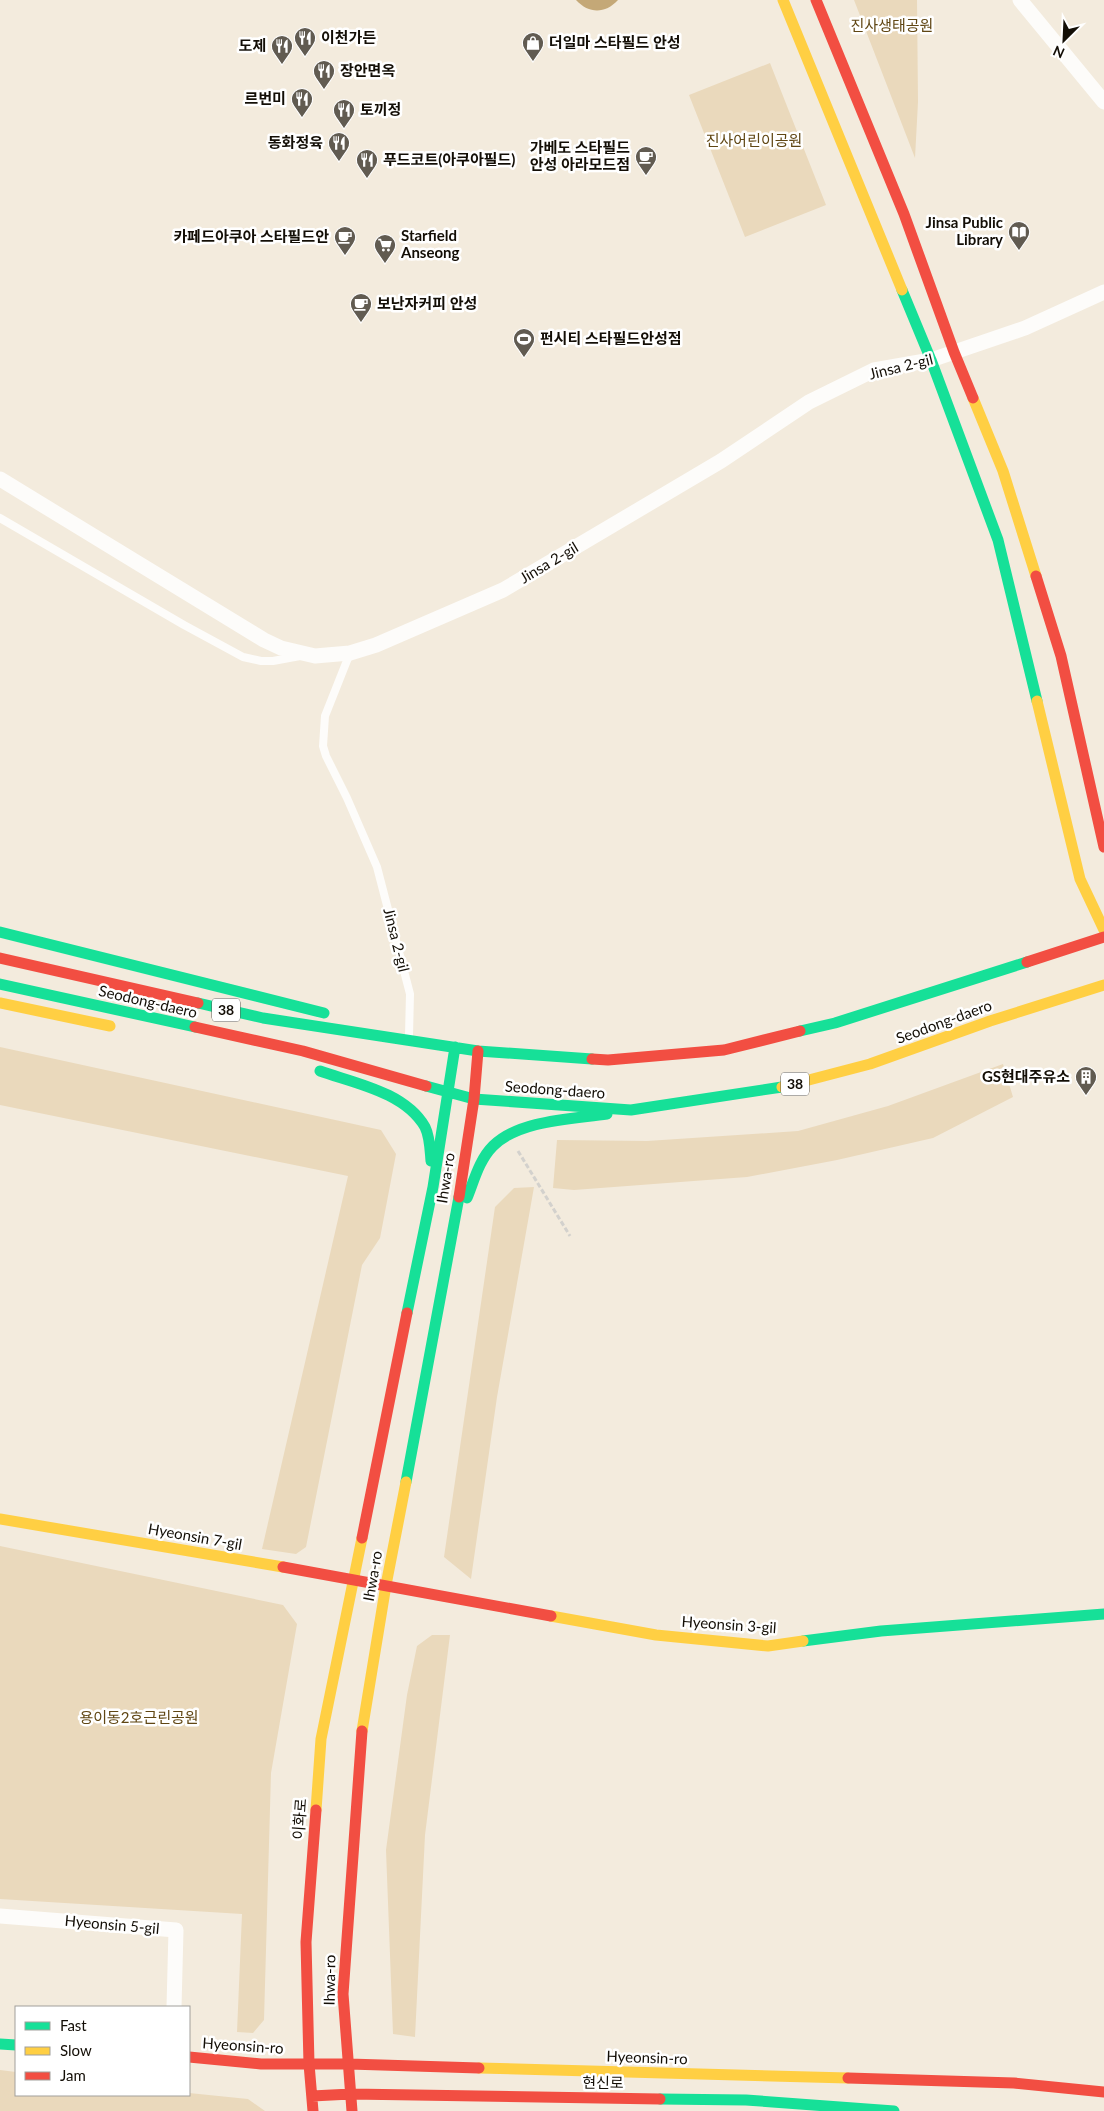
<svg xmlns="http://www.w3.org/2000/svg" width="1104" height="2111" viewBox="0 0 1104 2111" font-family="Lato,'Noto Sans KR',sans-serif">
  <rect width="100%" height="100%" fill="#f3ebdd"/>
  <path fill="#ead9bc" d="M854 0H917L918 102 915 158Z
    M770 63 826 205 745 237 689 95Z
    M0 1047 381 1130 396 1154 380 1238 362 1265 306 1547 296 1554 262 1549 348 1176 0 1105Z
    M1003 1064 1013 1097 933 1138 837 1160 747 1177 574 1190 553 1188 557 1140 647 1141 798 1131 888 1106Z
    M534 1187 497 1397 471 1579 444 1557 495 1207 514 1188Z
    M0 1546 283 1605 297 1624 271 1773 264 2020 253 2033 237 2032 242 1914 0 1899Z
    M432 1635H450L425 1835 415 2037 393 2034 386 1850 407 1695 417 1646Z
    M0 2070 16 2072V2095H189V2093L248 2099 265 2111H0Z"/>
  <path fill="#c4a877" d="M576 0H618C605 14 589 14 576 0Z"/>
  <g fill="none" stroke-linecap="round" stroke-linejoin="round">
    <path stroke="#d3d1cd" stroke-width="3" stroke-dasharray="5 2.5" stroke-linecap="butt" d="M518 1151 570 1236"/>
    <path stroke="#fdfcfa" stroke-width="8" d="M0 518 184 625 243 657 261 661H273L300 656
      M350 653 325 716 323 746 326 756 347 798 377 867 410 994 409 1035"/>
    <path stroke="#fdfcfa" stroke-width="15" d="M1020 0 1104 102
      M0 479 264 640 281 648 315 656 350 653 376 645 503 590 721 461 809 402 874 370 931 360 1025 328 1104 292
      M0 1916 176 1930 174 2007"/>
    <path stroke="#16e098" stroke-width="11" d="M902 290 931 360 998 540 1037 701
      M0 932 324 1013
      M0 984 195 1027
      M198 1003 263 1018 478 1051 592 1059
      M800 1031 835 1023 1027 962
      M320 1071C354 1083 405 1092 425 1127 430 1137 430 1150 431 1161
      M426 1086 474 1099 631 1110 782 1087
      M467 1198C474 1181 479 1160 493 1146 519 1120 572 1119 607 1114
      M407 1313 433 1187 455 1047
      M406 1482 459 1197
      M803 1641 881 1631 1104 1614
      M0 2044 16 2045
      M660 2099 746 2100 894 2111"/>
    <path stroke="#ffcf43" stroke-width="11" d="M783 0 902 290
      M973 398 1003 471 1036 576
      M1037 701 1080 879 1104 930
      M0 1003 110 1026
      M782 1087 870 1064 990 1021 1104 985
      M0 1519 283 1567
      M551 1616 656 1635 768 1646 803 1641
      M362 1731 386 1585 406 1482
      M316 1810 321 1739 362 1538
      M479 2068 848 2078"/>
    <path stroke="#f24e42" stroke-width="11" d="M816 0 904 214 954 352 973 398
      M1036 576 1061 656 1104 847
      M0 958 198 1003
      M1027 962 1104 937
      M195 1027 303 1051 426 1086
      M592 1059 608 1060 724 1050 800 1031
      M459 1197 474 1099 478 1051
      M362 1538 407 1313
      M283 1567 551 1616
      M189 2057 261 2064H349L479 2068
      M848 2078 1014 2083 1104 2092
      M312 2096 351 2094 660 2099
      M313 2111 309 2064 306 1942 316 1810
      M352 2111 343 1994 362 1731"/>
  </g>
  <defs>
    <g id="restaurant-pin" transform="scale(1.125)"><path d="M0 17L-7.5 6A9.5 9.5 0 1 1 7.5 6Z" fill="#615b51" stroke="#fff"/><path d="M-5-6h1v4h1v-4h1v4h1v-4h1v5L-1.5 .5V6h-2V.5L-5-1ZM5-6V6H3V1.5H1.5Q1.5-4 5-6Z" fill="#fff"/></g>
    <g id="shop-pin" transform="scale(1.125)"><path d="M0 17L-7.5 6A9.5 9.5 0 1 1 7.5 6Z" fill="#615b51" stroke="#fff"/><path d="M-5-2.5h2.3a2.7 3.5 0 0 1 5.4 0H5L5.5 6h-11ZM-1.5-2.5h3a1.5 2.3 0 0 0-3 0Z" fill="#fff"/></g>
    <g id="cafe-pin" transform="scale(1.125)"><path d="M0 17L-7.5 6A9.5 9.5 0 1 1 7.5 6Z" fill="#615b51" stroke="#fff"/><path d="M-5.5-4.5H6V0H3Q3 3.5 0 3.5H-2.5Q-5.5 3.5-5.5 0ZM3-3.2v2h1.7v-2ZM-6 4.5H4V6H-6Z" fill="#fff"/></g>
    <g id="library-pin" transform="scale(1.125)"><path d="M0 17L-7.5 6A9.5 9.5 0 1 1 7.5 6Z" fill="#615b51" stroke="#fff"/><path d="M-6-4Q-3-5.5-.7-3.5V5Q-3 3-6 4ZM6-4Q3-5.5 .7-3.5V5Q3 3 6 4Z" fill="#fff"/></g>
    <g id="supermarket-pin" transform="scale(1.125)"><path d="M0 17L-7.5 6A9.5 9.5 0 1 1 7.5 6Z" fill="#615b51" stroke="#fff"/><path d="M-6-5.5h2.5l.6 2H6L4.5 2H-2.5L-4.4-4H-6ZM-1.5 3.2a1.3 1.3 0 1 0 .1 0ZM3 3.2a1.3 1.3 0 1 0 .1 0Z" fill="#fff"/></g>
    <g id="stadium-pin" transform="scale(1.125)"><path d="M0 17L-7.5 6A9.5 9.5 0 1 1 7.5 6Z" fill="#615b51" stroke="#fff"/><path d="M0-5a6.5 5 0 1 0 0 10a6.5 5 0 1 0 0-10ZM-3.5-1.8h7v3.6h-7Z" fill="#fff"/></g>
    <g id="building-pin" transform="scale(1.125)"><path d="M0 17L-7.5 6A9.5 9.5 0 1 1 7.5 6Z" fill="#615b51" stroke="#fff"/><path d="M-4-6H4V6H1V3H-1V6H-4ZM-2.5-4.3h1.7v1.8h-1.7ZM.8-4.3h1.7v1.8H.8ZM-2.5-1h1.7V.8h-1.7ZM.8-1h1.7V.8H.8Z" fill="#fff"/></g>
  </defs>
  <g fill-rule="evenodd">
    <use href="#restaurant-pin" x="305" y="38"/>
    <use href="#shop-pin" x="533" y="43"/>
    <use href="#restaurant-pin" x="282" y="46"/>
    <use href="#restaurant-pin" x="324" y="71"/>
    <use href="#restaurant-pin" x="302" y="99"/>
    <use href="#restaurant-pin" x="344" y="110"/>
    <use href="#restaurant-pin" x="339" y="143"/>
    <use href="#cafe-pin" x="646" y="157"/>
    <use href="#restaurant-pin" x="367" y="160"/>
    <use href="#library-pin" x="1019" y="232"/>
    <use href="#cafe-pin" x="345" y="237"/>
    <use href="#supermarket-pin" x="385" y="245"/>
    <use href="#cafe-pin" x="361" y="304"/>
    <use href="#stadium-pin" x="524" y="339"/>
    <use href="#building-pin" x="1086" y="1077"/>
  </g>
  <g text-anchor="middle" stroke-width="5" stroke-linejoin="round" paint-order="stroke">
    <g fill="#fff" stroke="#5a5651" stroke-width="1">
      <rect x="212" y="998.5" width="28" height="23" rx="4"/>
      <rect x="781" y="1072.5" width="28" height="23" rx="4"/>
    </g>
    <g font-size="14" font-weight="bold" fill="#130e06">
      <text x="226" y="1015">38</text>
      <text x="795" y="1089">38</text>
    </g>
    <g font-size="15" fill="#604613" stroke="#fff">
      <text x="892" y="31">진사생태공원</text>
      <text x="754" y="146">진사어린이공원</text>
      <text x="139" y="1723">용이동2호근린공원</text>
    </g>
    <g font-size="15" font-weight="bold" fill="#130e06" stroke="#fff" text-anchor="start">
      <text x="321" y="43">이천가든</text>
      <text x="549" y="48">더일마 스타필드 안성</text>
      <text x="266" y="51" text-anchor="end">도제</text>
      <text x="340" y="76">장안면옥</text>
      <text x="286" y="104" text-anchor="end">르번미</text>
      <text x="360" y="115">토끼정</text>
      <text x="323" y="148" text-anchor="end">동화정육</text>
      <text x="630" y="153" text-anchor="end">가베도 스타필드<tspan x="630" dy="17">안성 아라모드점</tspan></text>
      <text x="383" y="165">푸드코트(아쿠아필드)</text>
      <text x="1003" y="228" text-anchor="end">Jinsa Public<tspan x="1003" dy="17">Library</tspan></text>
      <text x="401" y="241">Starfield<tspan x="401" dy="17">Anseong</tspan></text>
      <text x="329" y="242" text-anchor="end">카페드아쿠아 스타필드안</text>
      <text x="377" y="309">보난자커피 안성</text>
      <text x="540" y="344">펀시티 스타필드안성점</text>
      <text x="1070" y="1082" text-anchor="end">GS현대주유소</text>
    </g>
    <g font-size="15" fill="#130e06" stroke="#fff">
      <text transform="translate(901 367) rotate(-14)" y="5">Jinsa 2-gil</text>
      <text transform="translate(549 563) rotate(-31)" y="5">Jinsa 2-gil</text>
      <text transform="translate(396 940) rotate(76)" y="5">Jinsa 2-gil</text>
      <text transform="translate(148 1002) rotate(13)" y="5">Seodong-daero</text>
      <text transform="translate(944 1022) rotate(-20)" y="5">Seodong-daero</text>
      <text transform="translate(555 1090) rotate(4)" y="5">Seodong-daero</text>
      <text transform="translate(446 1178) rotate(-81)" y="5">Ihwa-ro</text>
      <text transform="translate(195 1537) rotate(10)" y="5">Hyeonsin 7-gil</text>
      <text transform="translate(373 1576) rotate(-80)" y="5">Ihwa-ro</text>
      <text transform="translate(729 1625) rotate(4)" y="5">Hyeonsin 3-gil</text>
      <text transform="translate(300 1819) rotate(-86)" y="5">이화로</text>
      <text transform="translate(112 1925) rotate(5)" y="5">Hyeonsin 5-gil</text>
      <text transform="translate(330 1980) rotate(-89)" y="5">Ihwa-ro</text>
      <text transform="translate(243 2046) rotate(4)" y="5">Hyeonsin-ro</text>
      <text transform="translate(647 2058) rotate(2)" y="5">Hyeonsin-ro</text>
      <text transform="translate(603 2083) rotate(1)" y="5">현신로</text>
    </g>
  </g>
  <rect x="15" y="2006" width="175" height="90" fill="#ffffff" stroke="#a19f9b"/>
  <rect x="25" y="2022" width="25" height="8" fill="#16e098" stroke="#a19f9b"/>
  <text x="60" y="2031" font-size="15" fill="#130e06">Fast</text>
  <rect x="25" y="2047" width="25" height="8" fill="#ffcf43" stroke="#a19f9b"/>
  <text x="60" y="2056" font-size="15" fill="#130e06">Slow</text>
  <rect x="25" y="2072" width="25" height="8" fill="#f24e42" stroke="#a19f9b"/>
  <text x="60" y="2081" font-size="15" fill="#130e06">Jam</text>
  <g transform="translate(1064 40) rotate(204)" stroke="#ffffff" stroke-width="4" paint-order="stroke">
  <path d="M0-4L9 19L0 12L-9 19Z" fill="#130e06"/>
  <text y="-8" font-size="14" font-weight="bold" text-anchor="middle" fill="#130e06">N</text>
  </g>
</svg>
